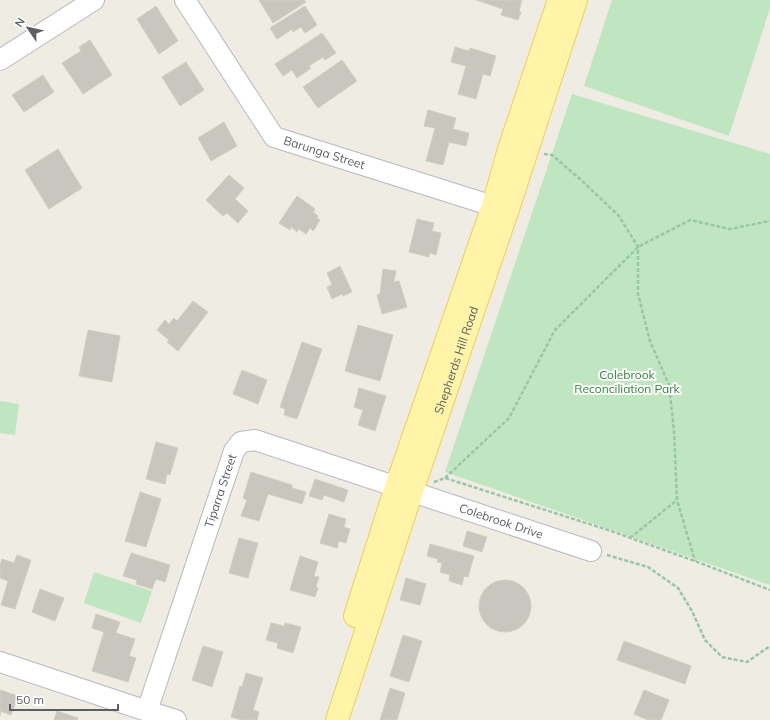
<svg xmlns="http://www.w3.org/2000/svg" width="770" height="720" viewBox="0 0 770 720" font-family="Mulish,sans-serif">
  <rect width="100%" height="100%" fill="#eeece3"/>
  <path fill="#bfe6c1" d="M612 0H770V8L729 136 584 86Z
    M572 94 770 154V585L445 472Z
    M0 401 19 404 15 435 0 433Z
    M94 572 152 591 141 623 84 603Z"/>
  <path fill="#c9c6c0" stroke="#d3cec2" d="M259 0H304L306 2 273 23Z
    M476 0H522L519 11 521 12 518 20 501 15 503 9Z
    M156 6 178 41 159 54 137 19Z
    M305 6 317 25 305 33 301 27 293 32 292 29 277 39 270 28Z
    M322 33 336 53 325 60 323 57 309 66 311 68 297 78 292 70 283 76 275 64Z
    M90 40 112 75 83 94 62 63 81 51 79 47Z
    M455 47 469 51 470 48 496 56 490 76 483 74 476 99 458 94 466 66 451 62Z
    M342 60 357 81 318 108 303 87Z
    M186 62 204 90 180 106 162 77Z
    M43 75 54 92 24 112 12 95Z
    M428 110 456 118 453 129 469 133 466 146 449 142 443 165 426 161 435 128 424 126Z
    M224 122 237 146 211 161 198 138Z
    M58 149 82 188 49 209 25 170Z
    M229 175 244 188 235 199 248 211 238 223 227 213 223 216 206 200Z
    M297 196 315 209 313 212 318 216 317 218 320 220 313 231 310 228 306 234 299 229 297 232 291 227 290 230 279 223Z
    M417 219 434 223 432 231 441 233 436 255 430 253 429 257 409 252Z
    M340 266 352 292 343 296 342 294 332 299 327 287 332 285 327 273Z
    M383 269 396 271 394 282 399 281 407 307 382 314 377 295 380 294Z
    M193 301 208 312 178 351 167 342 169 340 157 330 165 320 169 324 174 318 177 321Z
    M358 325 393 335 380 381 345 371Z
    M88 330 120 336 112 382 79 376Z
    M302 342 322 349 297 419 284 415 285 409 280 407Z
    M242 370 267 380 258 404 233 394Z
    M359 388 386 396 375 431 358 425 363 410 354 407Z
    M156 442 178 448 170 475 167 474 165 484 146 479Z
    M251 472 292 485V488L306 492 302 504 268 494 259 521 241 516 247 500 243 498Z
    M315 479 348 490 344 502 324 495 322 500 309 496Z
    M140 492 161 499 146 547 125 541Z
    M329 514 346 519 344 527 350 529 346 543 339 541 337 548 320 543Z
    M467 531 487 537 482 552 463 546Z
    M239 538 258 543 248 578 229 573Z
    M430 544 474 556 468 577 464 576 462 585 449 581 450 575 440 572 442 563 437 562 438 559 427 556Z
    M131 553 170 565 165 582 156 579 152 589 136 584 137 580 123 576Z
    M17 555 31 560 15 609 1 605 8 581 0 578V564L2 559 14 563Z
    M300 556 318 562 314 576 319 577 316 587 318 588 315 597 290 590Z
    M406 578 426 584 420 605 400 600Z
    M479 606a26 26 0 1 1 52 0a26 26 0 1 1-52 0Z
    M40 589 64 598 55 621 32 612Z
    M96 614 120 622 116 633 135 639 129 656 136 658 128 682 92 671 104 632 92 628Z
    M271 623 284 626 285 623 301 627 293 653 277 648 278 643 266 640Z
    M403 635 422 641 409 682 390 676Z
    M624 641 691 666 685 684 617 660Z
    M203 646 223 652 212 687 192 680Z
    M246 673 263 678 253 710 259 712 257 720H241L231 717 240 686 242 687Z
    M390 688 405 693 397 720H380Z
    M0 690 18 696 11 715 1 711 0 716Z
    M644 690 669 700 661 720H648L634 714Z
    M57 711 78 718 77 720H54Z"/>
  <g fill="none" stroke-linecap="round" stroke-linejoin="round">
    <g stroke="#b6b9be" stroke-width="22">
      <g id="minor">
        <path id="s1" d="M185 0 274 137 493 206 508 209"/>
        <path d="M0 60 94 0"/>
        <path d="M0 662 147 711 176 720"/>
        <path id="s2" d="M147 711 234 451 241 442 255 440 591 551"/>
      </g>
    </g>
    <g stroke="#f3ce57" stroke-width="24">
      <g id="major">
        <path d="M355 616 396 487 493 206 509 149 559 0"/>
        <path id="s3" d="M337 720 412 491 508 209 576 0"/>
      </g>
    </g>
    <path stroke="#98c7a8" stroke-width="2.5" stroke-dasharray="4 2" stroke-linecap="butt" d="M544 154 552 155 580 179 619 216 638 247V294L650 341 669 385 674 431 677 500 695 561
      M445 478 509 418 555 330 638 247 690 220 730 229 770 221
      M434 482 445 478 608 530 695 561 770 590
      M630 538 677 500
      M607 555 648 567 678 588 692 611 705 640 722 657 747 662 770 646"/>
    <use href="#minor" stroke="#fff" stroke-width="20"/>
    <use href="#major" stroke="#fff4a8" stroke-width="22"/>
  </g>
  <g text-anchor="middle" stroke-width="4" stroke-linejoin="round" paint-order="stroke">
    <g font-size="12" fill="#5b5f64" stroke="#fff">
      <text dy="4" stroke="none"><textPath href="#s1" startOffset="216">Barunga Street</textPath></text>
      <text dy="4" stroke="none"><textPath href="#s3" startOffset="379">Shepherds Hill Road</textPath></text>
      <text dy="4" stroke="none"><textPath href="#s2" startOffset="232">Tiparra Street</textPath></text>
      <text dy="4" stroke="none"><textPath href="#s2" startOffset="559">Colebrook Drive</textPath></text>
    </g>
    <g font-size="12" fill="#33843a" stroke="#fff">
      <text x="627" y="379">Colebrook<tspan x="627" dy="14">Reconciliation Park</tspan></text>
    </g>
  </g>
  <g transform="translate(28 28) rotate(304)" stroke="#ffffff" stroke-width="3" paint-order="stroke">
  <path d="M0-3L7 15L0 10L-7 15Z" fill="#5b5f64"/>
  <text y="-6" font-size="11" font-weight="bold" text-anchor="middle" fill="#5b5f64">N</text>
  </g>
  <path d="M10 704v6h108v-6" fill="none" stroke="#5b5f64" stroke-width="2"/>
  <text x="16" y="704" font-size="12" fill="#5b5f64" stroke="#ffffff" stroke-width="3" paint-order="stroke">50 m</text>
</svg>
